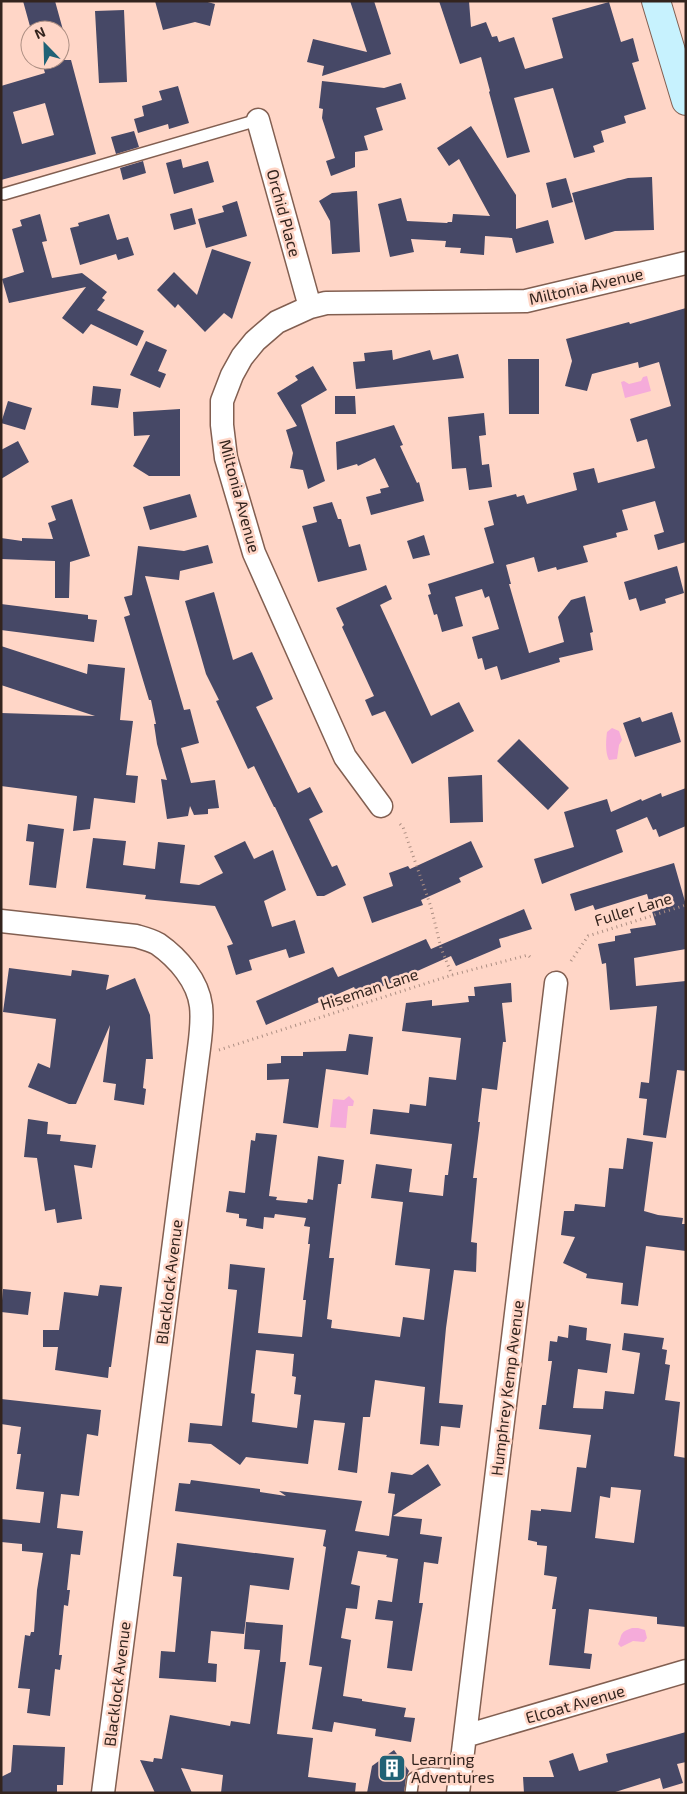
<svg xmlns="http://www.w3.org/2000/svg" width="687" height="1794" viewBox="0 0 687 1794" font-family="'Exo 2',sans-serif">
  <rect width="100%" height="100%" fill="#ffd6c7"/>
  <path fill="#f5abda" d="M647 376 651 391 625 398 621 382 624 381 629 384 641 381 643 377Z
    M612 728 619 731 622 740 619 745 617 759 609 760C605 753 606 740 607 732Z
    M349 1096 354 1101 353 1106H348L346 1128 330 1127 333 1099 344 1100Z
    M632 1628H638L645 1630 647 1638 644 1642 633 1641 621 1647 618 1644C623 1635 618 1633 632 1628Z"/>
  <path fill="#464866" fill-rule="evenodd" d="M23 1H55L63 30H31Z
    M155 1H204L215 4 210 26 195 22 163 30Z
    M350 1H374L391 54 322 76 324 66 307 62 313 39 367 52Z
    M439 1H469L471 27 486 22 492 37 497 36 499 42 514 37 525 69 563 58 552 18 609 2 621 42 633 38 639 61 632 63 646 109 624 116 626 123 601 131 604 142 593 146 595 152 574 158 553 88 514 98 530 152 507 158 489 92 490 91 481 57 460 64Z
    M124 10 127 82 99 83 95 11Z
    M41 60H71L96 154 1 180V86L45 73ZM45 103 54 135 22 144 13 112Z
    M322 81 384 88 401 83 406 99 376 108 383 130 364 136 368 150 355 152V167L331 176 326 161 335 158 322 118 323 109 319 108Z
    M178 86 189 123 169 129 168 124 138 133 134 119 144 116 142 106 162 100 159 91Z
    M471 126 516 195V229L548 220 554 243 516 253 512 238 485 236 484 255 460 253 461 248 445 247 446 241 411 239 414 252 390 257 378 204 401 198 407 221 447 223 448 222H452L453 214 490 216 459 159 449 166 437 148Z
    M134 131 139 147 116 154 111 137Z
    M181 159 183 168 208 161 214 182 174 194 166 163Z
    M143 161 146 173 123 180 120 168Z
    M652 177 654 230 615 231 585 240 572 193 628 178Z
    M566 178 573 202 552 208 546 183Z
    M357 191 360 252 332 254 330 221 319 201 332 193Z
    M237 201 247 236 206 248 198 219 224 212 222 206Z
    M192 208 196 224 174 230 170 214Z
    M40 214 47 241 42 242 52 278 82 273 107 292 102 298 105 300 97 310 144 331 137 346 91 324 83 334 62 318 86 287 9 303 2 279 24 272 12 229 22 226 20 220Z
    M109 214 117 240 128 237 134 255 118 260 116 254 80 265 70 228 79 226 78 223Z
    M212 249 251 262 232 319 224 313 205 332 178 304 175 308 157 290 174 272 197 295Z
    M686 308V542L658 550 654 535 664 532 655 501 622 510 628 530 616 533 617 537 583 546 588 562 557 570 556 567 538 572 534 557 506 565 511 584H509L529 653 564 642 558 617 571 600 585 596 593 632 590 633 593 650 559 658 560 662 501 680 497 666 485 670 482 658 478 659 472 637 499 629 489 596 485 598 482 589 455 597 463 626 442 632 437 614 434 615 428 595 431 594 428 584 494 563 484 528 494 525 488 501 516 494 517 497 524 495 527 504 577 490 573 473 594 468 598 483 655 468 647 439 637 442 630 419 671 406 659 362 639 368 638 362 592 374 587 391 565 386 572 361 566 339 629 322 630 324Z
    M146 341 167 350 158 371 166 374 160 388 130 375Z
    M392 350 393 360 430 350 433 360 458 354 464 378 356 389 353 362 365 361 364 353Z
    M508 359H539V414H509Z
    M313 366 327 390 301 405 325 481 308 489 303 470 290 468 293 453 286 430 297 426 277 393 298 380 295 376Z
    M93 386 121 389 118 408 91 405Z
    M335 396H355L356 414H335Z
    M8 401 32 408 25 430 1 423Z
    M180 409V476H149L133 466 150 435 134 436 133 412Z
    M484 413 486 435 479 436 482 465 489 464 492 487 469 490 466 468 452 469 448 417Z
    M394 425 403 445 400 446 417 483 419 482 424 501 371 515 366 497 381 493 380 489 389 487 375 458 358 466 357 464 337 470 336 442Z
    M18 441 29 462 1 479V450Z
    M190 494 197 517 150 530 143 507Z
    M72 499 90 556 70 562 69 598H55V561L1 559V538L22 541V538L53 539 48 523 56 520 51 506Z
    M332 502 338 519H341L349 547 360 544 367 570 318 582 302 526 317 522 313 507Z
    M424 535 430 555 413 559 407 541Z
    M208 545 213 563 180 571 179 580 145 576 184 710 190 709 199 743 181 748 191 783 215 780 219 808 208 809V814L194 815 190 806 188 816 167 819 161 779 167 780 157 744 154 724H156L151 700H149L124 617 130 615 124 597 132 595 138 546 184 551Z
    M677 566 684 593 665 599 666 603 640 611 636 598 629 600 624 582Z
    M386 585 392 599 380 605 431 716 459 702 474 731 412 764 385 711 372 716 365 700 374 696 342 627 344 625 336 608Z
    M214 592 233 660 252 652 262 674 273 699 256 707 298 793 310 787 323 812 309 819 332 867 337 865 346 885 324 896H317L275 807H274L254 766 248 769 216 701 219 700 206 674 185 601Z
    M1 604 88 615V619L97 620 94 642 1 630Z
    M1 646 87 674 88 664 125 668 120 720 133 721 126 775 138 776 135 803 94 798 90 829 73 831 77 796 1 786V713L95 716 1 685Z
    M672 712 681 742 635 757 623 723 640 717 642 722Z
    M519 739 569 788 548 810 497 761Z
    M482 775 483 822 450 823 448 777Z
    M686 788V826L659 837 656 829 653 830 647 817 616 830 623 852 542 884 534 859 574 847 564 812 607 799 611 812 641 799 642 801 661 793 662 797Z
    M28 824 64 829 56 888 29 885 34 842 26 841Z
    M93 838 126 841 123 865 155 869 158 842 185 845 180 883 199 885 223 873 214 856 245 841 254 859 273 850 286 890 264 901 272 927 295 920 305 953 289 958 286 949 249 960 252 970 236 975 227 946 233 944 215 906 145 899 146 895 86 888Z
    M471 841 483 867 459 878 461 882 421 900 423 905 372 923 363 897 393 886 389 873 408 866 410 869Z
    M674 863 686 905V949L634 958 636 986 686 981V1071L677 1070 666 1138 643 1135 647 1099 639 1098 641 1082 649 1083 657 1006 610 1010 606 963 602 964 598 944 615 941V936L631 933 630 929 656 925 647 894 595 910 593 905 575 911 570 894Z
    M524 909 532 929 499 939 501 947 456 966 451 956 359 997 354 987 266 1025 256 1001 333 967 338 977 426 939 431 949Z
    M9 968 71 976 72 970 109 975 106 990 135 978 150 1015 153 1059H146L143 1088 146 1089 144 1105 114 1100 116 1084 103 1082 110 1025 76 1104H69L28 1087 38 1063 50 1068 56 1019 3 1012Z
    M511 983 512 1002 502 1003 506 1042H503L497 1090 482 1088 478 1122H480L473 1178H477L471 1242 477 1243 476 1272 454 1270 446 1328 439 1403 463 1405 460 1428 441 1426 439 1446 420 1444 425 1387 375 1380 370 1417H363L357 1473 338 1470 345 1423 314 1420 308 1464 246 1457 240 1465 211 1444 188 1442 190 1423 222 1426 237 1290 228 1289 230 1264 265 1268 258 1333 302 1337 306 1300H303L310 1244H308L310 1227 304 1226 306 1218 275 1214 274 1218 264 1217 263 1229 246 1226 247 1219 239 1218V1214L226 1212 229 1191 245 1193 251 1140 255 1141 256 1133 277 1135 269 1196 277 1197 276 1200 307 1203 308 1199 313 1200 318 1156 344 1160 341 1184H338L329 1258H334L327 1319 332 1320 331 1328 400 1337 403 1317 424 1320 430 1269 395 1265 403 1202 371 1198 376 1164 412 1169 409 1192 443 1196 445 1175H448L452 1144 370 1134 373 1109 409 1113 410 1104 426 1106 429 1077 456 1080 461 1038 402 1031 406 1003 432 1000V1006L469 1002 468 996H475L474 987ZM256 1350 294 1354 292 1376 296 1377 294 1394 301 1395 297 1428 252 1422 255 1394 251 1393Z
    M349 1034 373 1037 368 1075 326 1069 318 1128 283 1123 289 1079 267 1080V1064L281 1063V1056H303V1052L346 1051Z
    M28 1119 48 1122 47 1134 61 1135 60 1141 96 1145 92 1168 74 1165 82 1219 57 1223 55 1209 45 1211 37 1158 24 1157Z
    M627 1138 653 1142 644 1211 658 1215 683 1218 682 1224H686V1251L646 1246 638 1306 621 1304 623 1283 586 1278 587 1274 563 1263 575 1237 561 1235 564 1211H574L575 1204 605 1207 609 1168 623 1169Z
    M100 1285 122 1287 111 1367H109L108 1378 55 1370 58 1347H43V1330H59L64 1292 98 1296Z
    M3 1289 31 1292 28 1315 1 1312Z
    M569 1325 587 1328 586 1340 611 1344 607 1373 578 1369 573 1408 603 1409 605 1391 634 1394 640 1353 622 1350 624 1333 664 1338 662 1349 667 1350 665 1364 670 1365 665 1400 680 1402 674 1456 686 1458V1627L657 1624V1617L589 1609 584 1653 592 1654 590 1669 549 1665 556 1609H552L557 1577 544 1575 547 1546 537 1545V1542L528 1540 531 1510 541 1511V1509L571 1512 577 1467 586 1468 591 1435 539 1429 542 1405H546L552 1361H548L550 1341 557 1342 558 1336 568 1338ZM611 1487 641 1490 634 1543 595 1538 600 1496 610 1498Z
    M1 1399 101 1410 98 1436 87 1434 79 1496 61 1494 57 1528 83 1531 80 1555 71 1554 67 1590H70L68 1606 64 1605 59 1655H62L60 1670 55 1669 50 1716 27 1713 30 1689 18 1688 25 1635 30 1636 31 1632H34L37 1590 43 1553 22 1551V1544L1 1542V1519L40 1523 44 1492 16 1489 21 1454H17L21 1427 1 1424Z
    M428 1464 441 1485 393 1516 422 1519 420 1534 442 1537 438 1564 424 1562 419 1603H423L412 1671 387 1668 393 1621 375 1619 378 1600 392 1602 398 1559 386 1557 387 1555 358 1551 351 1584 360 1586 357 1609 346 1608 341 1638 351 1640 343 1696 362 1699V1701L406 1708 404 1717 415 1718 411 1742 375 1736 376 1729 334 1722 332 1732 312 1729 322 1667 309 1665 326 1547 323 1546 326 1530 175 1511 179 1483 190 1484 191 1480 260 1489V1492L286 1496 279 1491 362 1501 355 1531 389 1536 395 1494 388 1493 391 1472 412 1475Z
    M177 1543 294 1558 289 1590 250 1585 244 1634 211 1631 208 1663 217 1664 216 1682 159 1678 161 1651 175 1652 182 1577 173 1576Z
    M246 1622 283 1625 280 1662H286L277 1734 313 1738 308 1777 356 1783 355 1793H221L223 1775 181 1768 192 1793H155L140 1760 153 1762 154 1758 162 1759 170 1715 230 1726 231 1721 250 1724 260 1650 244 1649Z
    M686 1732V1762L677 1764 683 1783 663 1789 660 1778 612 1793H524L523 1777H554L549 1761 573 1753 579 1771 608 1762 606 1754Z
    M13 1745 65 1747 63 1785H57V1793H1V1777L11 1772Z
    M394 1750 409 1771 406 1778 404 1793H367L372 1766Z"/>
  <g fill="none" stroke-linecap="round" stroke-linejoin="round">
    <g stroke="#825f51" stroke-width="14">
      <path id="lane" d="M4 194 258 120
        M411 1793 413 1779C426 1769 445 1775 460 1777"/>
    </g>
    <g stroke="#825f51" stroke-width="25">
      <path id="street" d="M258 120 310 307
        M381 806 345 757 254 553 226 458 222 425V401L232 375 242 357 255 341 277 322 310 307 326 303 526 301 686 263
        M1 921 136 936C143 938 151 940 158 944 178 958 198 981 201 1006 203 1023 200 1040 198 1056L103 1793
        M465 1736 686 1671
        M458 1793 556 983"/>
    </g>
    <g stroke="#825f51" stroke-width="30">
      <path id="secondary" d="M656 1 686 101"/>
    </g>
    <path stroke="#ad8f83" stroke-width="3" stroke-dasharray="1 4" stroke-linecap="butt" d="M400 824 403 827 431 907 441 948 452 975
      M571 961 588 936 686 905
      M219 1050 452 975 528 955 530 957"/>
    <use href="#lane" stroke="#fff" stroke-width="11"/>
    <use href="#street" stroke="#fff" stroke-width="22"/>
    <use href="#secondary" stroke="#c7f2fe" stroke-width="28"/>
  </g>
  <defs>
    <g id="building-square" transform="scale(1.4375)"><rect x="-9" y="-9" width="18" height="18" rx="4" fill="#206276" stroke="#ffd6c7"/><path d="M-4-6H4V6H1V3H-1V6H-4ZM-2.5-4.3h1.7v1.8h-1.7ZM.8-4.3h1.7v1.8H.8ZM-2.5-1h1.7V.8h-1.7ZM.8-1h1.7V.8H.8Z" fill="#fff"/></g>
  </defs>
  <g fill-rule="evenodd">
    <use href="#building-square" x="392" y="1768"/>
  </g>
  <g text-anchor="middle" stroke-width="5" stroke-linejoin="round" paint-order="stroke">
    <g font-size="16" fill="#33241e" stroke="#ffd6c7">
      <text transform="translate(284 213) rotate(75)" y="6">Orchid Place</text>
      <text transform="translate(586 286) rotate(-13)" y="6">Miltonia Avenue</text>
      <text transform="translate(240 496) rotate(75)" y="6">Miltonia Avenue</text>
      <text transform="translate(633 909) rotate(-17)" y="6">Fuller Lane</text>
      <text transform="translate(369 989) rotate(-18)" y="6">Hiseman Lane</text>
      <text transform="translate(169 1282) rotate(-83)" y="6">Blacklock Avenue</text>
      <text transform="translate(507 1388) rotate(-83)" y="6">Humphrey Kemp Avenue</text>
      <text transform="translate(117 1684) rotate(-83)" y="6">Blacklock Avenue</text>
      <text transform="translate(575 1704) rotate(-16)" y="6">Elcoat Avenue</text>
    </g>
    <g font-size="16" fill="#33241e" stroke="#ffd6c7" text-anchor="start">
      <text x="411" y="1765">Learning<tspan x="411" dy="18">Adventures</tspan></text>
    </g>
  </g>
  <rect width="687" height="1794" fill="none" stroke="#33241e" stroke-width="5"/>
  <g transform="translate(45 45) rotate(337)"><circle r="24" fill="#ffd6c7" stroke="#ad8f83"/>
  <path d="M0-4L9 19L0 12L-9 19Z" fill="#206276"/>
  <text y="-8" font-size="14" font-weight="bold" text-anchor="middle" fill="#33241e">N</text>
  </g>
</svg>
